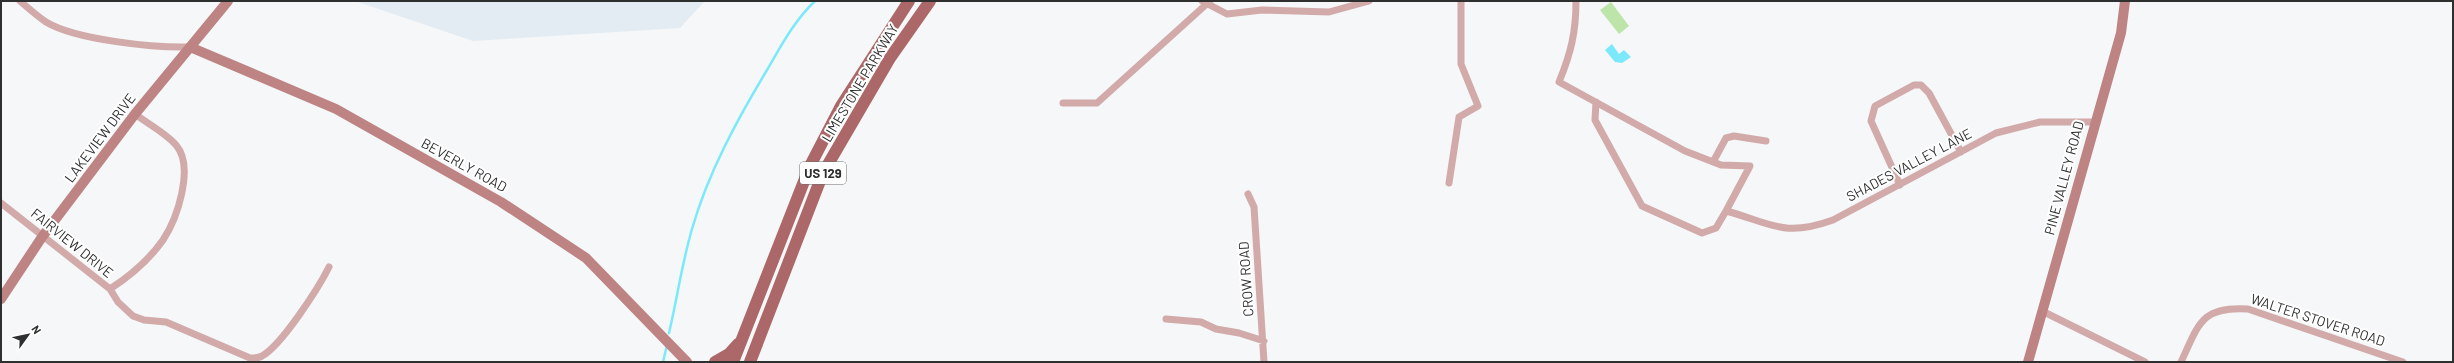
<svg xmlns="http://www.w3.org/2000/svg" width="2454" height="363" viewBox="0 0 2454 363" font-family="Barlow,sans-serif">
  <rect width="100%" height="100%" fill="#f5f7f8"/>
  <path fill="#e4ecf3" d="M355 1H705L680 28 473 41Z"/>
  <path fill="#bde4a9" d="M1611 2 1629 26 1619 34 1600 10Z"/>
  <path fill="#7ce9fb" d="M1612 44 1619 54 1624 50 1631 57 1622 63 1615 62 1605 50Z"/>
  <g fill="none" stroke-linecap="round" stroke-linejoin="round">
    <path stroke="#7ce9fb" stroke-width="2.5" d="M669 333C677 299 682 263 692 229 708 173 737 120 767 70 781 46 794 21 815 1
      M663 362 667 345"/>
    <path stroke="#d1aaa9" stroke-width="7" d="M20 1C28 8 37 16 46 22 76 40 155 48 190 47
      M1202 1 1227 14 1262 10 1329 12 1369 1
      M1576 1C1576 32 1571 53 1559 82L1685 151 1721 165 1750 166 1726 211C1771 223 1783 238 1833 220L1996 133 2040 122H2094
      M1596 102 1595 120 1642 206 1702 233 1716 228 1726 211
      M1063 103H1097L1210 1
      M1713 162 1726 138 1734 136 1766 141
      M1449 183 1459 117 1478 106 1461 64V1
      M1900 185 1871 121 1875 106 1914 85H1921L1929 93 1961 152
      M1248 194 1254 207 1264 362
      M1 203 110 289 118 302 133 316 144 320 166 322 250 358C254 358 259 358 262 356 282 345 319 287 329 267
      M110 289C130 276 149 260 163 240 177 219 195 167 176 145 166 133 148 124 135 114
      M2042 311 2145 362
      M1166 319 1201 322 1216 329 1239 333 1264 341
      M2181 362C2199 324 2201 306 2248 309L2403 362"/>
    <path stroke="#bd8483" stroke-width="10" d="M190 47 336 109 501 202 586 258 687 362
      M1 299 42 237 135 114 228 1
      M2028 362 2121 33 2125 1"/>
    <path stroke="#ac6868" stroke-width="12" d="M715 362 729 354 738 344
      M733 362 810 166 841 106 909 1
      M750 362 823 173 890 58 930 1"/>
  </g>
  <g text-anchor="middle" stroke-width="4" stroke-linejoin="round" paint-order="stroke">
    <rect fill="#fff" stroke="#6d6d6d" stroke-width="1" x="800" y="162" width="46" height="22" rx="3"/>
    <g font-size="13" font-weight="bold" fill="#2e2f2f">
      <text x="823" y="178">US 129</text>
    </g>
    <g font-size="14" fill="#2e2f2f" stroke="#fff">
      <text transform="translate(860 83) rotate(-59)" y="5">LIMESTONE PARKWAY</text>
      <text transform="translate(100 138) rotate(-53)" y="5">LAKEVIEW DRIVE</text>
      <text transform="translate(464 165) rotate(29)" y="5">BEVERLY ROAD</text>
      <text transform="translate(1909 165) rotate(-28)" y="5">SHADES VALLEY LANE</text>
      <text transform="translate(2064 178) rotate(-75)" y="5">PINE VALLEY ROAD</text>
      <text transform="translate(72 243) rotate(39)" y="5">FAIRVIEW DRIVE</text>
      <text transform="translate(1246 279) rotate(-94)" y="5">CROW ROAD</text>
      <text transform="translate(2318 320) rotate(18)" y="5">WALTER STOVER ROAD</text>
    </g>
  </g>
  <rect width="2454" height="363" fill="none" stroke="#2e2f2f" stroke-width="4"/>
  <g transform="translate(28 335) rotate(57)" stroke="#ffffff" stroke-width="3" paint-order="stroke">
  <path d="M0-3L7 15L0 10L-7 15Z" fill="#2e2f2f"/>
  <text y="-6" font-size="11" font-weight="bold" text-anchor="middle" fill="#2e2f2f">N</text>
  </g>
</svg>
